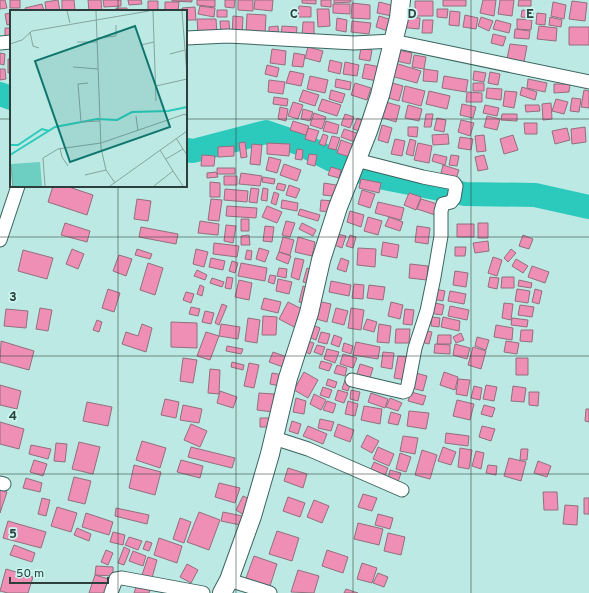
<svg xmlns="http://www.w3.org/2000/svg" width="589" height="593" viewBox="0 0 589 593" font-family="Overpass,sans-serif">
  <rect width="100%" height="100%" fill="#bce9e3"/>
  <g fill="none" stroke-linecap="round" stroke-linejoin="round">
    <path stroke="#2ccabc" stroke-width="24" d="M0 94 11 98
      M186 150 193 151 266 132 301 144 332 160 369 175 465 194 535 195 589 207"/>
  </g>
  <path fill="#ef8fb6" stroke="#926f7c" d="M0 0H5L7 8 0 9Z
    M10 0H20V8H10Z
    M58 0 60 11H46L45 2Z
    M62 0H74L75 10 62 11Z
    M88 0H101L102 11H89Z
    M103 0H121V6L104 7Z
    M128 0H141L142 4 129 5Z
    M172 0H192V2L172 1Z
    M197 0H215V7L197 5Z
    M225 0H235L234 8 225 7Z
    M238 0H253V11L238 10Z
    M255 0H273L272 11 254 9Z
    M302 0H316V4L302 3Z
    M321 0H331V7L321 6Z
    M334 0H351V2L334 3Z
    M443 0H466V6H443Z
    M483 0H496L494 16 480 13Z
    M500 0H514L512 16 498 14Z
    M519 0H531V6H518Z
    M148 1H158V11H148Z
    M415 1H433V16H415Z
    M572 1 587 3 585 21 569 19Z
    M165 2H179L178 11H165Z
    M379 2 395 6 392 16 377 13Z
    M553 2 566 5 564 19 551 16Z
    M352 3 370 5V19L351 18Z
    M42 4 44 11H26L25 8Z
    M333 4H350V14L333 13Z
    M200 6 215 8 214 17 198 14Z
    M299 6 311 7V17H298Z
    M195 7 196 20H186V11H182V8Z
    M116 8H127V11H116Z
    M317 9H329L330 26 318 27Z
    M437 9H448L447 18 437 17Z
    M217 10H227V17H217Z
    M522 10 533 11V18L521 17Z
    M450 11 460 12 459 26 449 25Z
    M11 13V24L7 25 5 14Z
    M537 13 546 14 545 25 536 24Z
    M247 14 266 15 265 35 246 34Z
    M465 15 478 18 476 29 463 27Z
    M233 16 243 17 242 37 232 36Z
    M379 16 392 20 388 31 376 27Z
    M400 16 420 18 419 29 399 27Z
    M481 17 493 21 489 31 478 26Z
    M550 17 562 20 561 27 549 25Z
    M337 18 347 20 346 32 336 30Z
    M197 19H216L217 34 198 35Z
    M517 19 532 20 531 30 517 29Z
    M423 20H433L432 33H422Z
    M496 20 511 24 509 33 493 29Z
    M220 21H229L230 34H221Z
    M352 21 371 23 369 34 351 32Z
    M303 22H314V37H302Z
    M278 26 279 38H269V27Z
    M282 26 297 27 296 39 281 38Z
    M539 26 557 28 556 41 537 39Z
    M569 27H589V45H569Z
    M5 28H11V39H5Z
    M515 29 530 31 529 39 514 38Z
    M493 34 506 37 503 46 491 43Z
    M510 44 527 46 524 62 507 59Z
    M308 47 323 51 320 62 305 58Z
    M361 48 372 50 370 61 359 59Z
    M272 49 286 51 285 65 270 63Z
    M398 50 412 53 410 64 396 61Z
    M0 53 5 54 4 65 0 64Z
    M294 53 305 55 303 67 292 66Z
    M414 55 426 57 424 69 412 67Z
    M8 59H11V73H8Z
    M330 60 342 63 340 74 328 71Z
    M345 62 359 65 357 76 343 74Z
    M395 63 421 71 417 83 391 76Z
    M365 64 380 67 377 81 362 78Z
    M267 65 279 68 277 77 265 74Z
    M0 69H5L6 79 0 80Z
    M424 69 438 71 437 82 423 81Z
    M290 71 304 74 301 86 286 83Z
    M474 71 486 73 484 82 473 80Z
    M490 72 500 74 498 85 488 83Z
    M310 76 328 80 325 93 307 89Z
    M444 76 468 80 466 92 442 88Z
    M336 79 351 82 350 90 335 87Z
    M528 79 547 83 545 92 527 88Z
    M269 80 285 82 283 94 268 92Z
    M389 82 403 86 399 101 385 97Z
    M355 83 371 88 367 100 351 95Z
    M473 83H484V91H473Z
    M554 84H570L569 92 554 93Z
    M405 86 425 91 421 106 402 101Z
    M522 87 537 92 535 100 520 95Z
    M487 88 502 89 501 100 486 98Z
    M303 90 319 95 315 106 299 101Z
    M331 90 345 94 342 103 329 99Z
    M584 90 589 91V108L581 107Z
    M429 91 450 96 447 109 426 104Z
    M505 91 517 92 514 108 503 106Z
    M467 92 482 93V102H466Z
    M274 97 288 99 287 106 273 104Z
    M572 98 581 99 579 112 570 111Z
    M322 99 341 105 337 116 318 110Z
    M556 99 568 102 564 114 552 111Z
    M382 101 400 106 396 122 377 116Z
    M293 102 303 105 298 119 288 116Z
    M551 103 552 119 543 120 542 104Z
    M462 104 476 107 473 118 460 115Z
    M408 105 422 109 419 121 405 118Z
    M485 105 499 108 497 116 483 113Z
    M525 105H539L540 111 526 112Z
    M280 107 288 109 286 121 278 119Z
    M303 109 313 112 310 121 301 119Z
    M314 113 326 117 322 129 310 125Z
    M345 114 354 117 350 128 341 125Z
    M426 114H433L431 127H424Z
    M502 114H517V121L501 120Z
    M487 116 500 119 497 130 484 127Z
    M357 118 366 122 362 132 353 129Z
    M437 118 446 120 444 132 434 130Z
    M461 120 474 123 470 136 458 132Z
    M293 121 309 126 306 135 290 130Z
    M326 121 339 125 337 134 323 131Z
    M524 123H537V134H525Z
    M382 125 392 128 388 143 378 140Z
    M408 127H418L417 137 408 136Z
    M585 127 586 142 572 144 571 129Z
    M308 128 319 131 315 142 305 139Z
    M567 128 570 140 555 144 552 131Z
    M344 129 360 134 357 143 341 137Z
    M323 134 328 136 325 146 319 144Z
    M448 134 449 144 433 145 432 135Z
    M484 135 486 151 477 152 475 136Z
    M513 135 518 150 504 154 500 139Z
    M332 136 340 138 336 150 328 148Z
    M460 137 473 139 471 150 458 148Z
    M395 139 405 141 402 156 391 154Z
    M410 139 416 141 413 156 406 154Z
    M341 140 357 146 353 158 337 153Z
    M245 142 247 157 241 158 239 143Z
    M267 143 290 144 289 156 267 154Z
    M418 143 432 146 429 163 414 160Z
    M252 144 262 145 260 165 250 164Z
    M234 146V156L218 157V147Z
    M297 149 303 150 302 160 295 159Z
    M309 154 317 155 315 166 307 164Z
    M434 154 447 157 445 165 432 161Z
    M202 155 215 156 214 166H201Z
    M451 155 459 156 457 166 449 165Z
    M484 155 488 169 478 171 475 157Z
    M269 157 281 160 277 173 266 170Z
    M284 164 301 170 297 181 280 175Z
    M443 165 459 170 455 182 440 177Z
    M331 167 341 170 339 178 328 175Z
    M217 168H235V174H217Z
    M216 172 218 177 207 178V173Z
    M241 173 262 176 260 186 239 184Z
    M224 176H237V185H224Z
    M263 177 275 179 274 184 262 182Z
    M361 179 381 183 379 193 359 188Z
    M210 182 220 183V197H210Z
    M278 183 286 185 284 191 276 189Z
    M324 183 342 186 341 197 323 195Z
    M289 185 300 189 296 198 286 195Z
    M53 186H66L93 195 87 215 48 202Z
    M251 188 259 189 257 203 249 202Z
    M263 188 268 189 267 201 261 200Z
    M225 189 248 191 247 202 224 200Z
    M362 190 375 194 370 208 358 204Z
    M274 192 279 194 276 205 271 203Z
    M409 193 421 197 416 210 404 205Z
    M137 199 151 201 148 221 134 219Z
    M211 199 222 200 219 221 208 220Z
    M421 199 441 205 438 216 417 209Z
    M282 200 298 203 297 211 281 208Z
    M321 200 334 201 333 212 320 211Z
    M378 202 404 208 401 220 375 213Z
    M227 206 257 208 256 218 226 216Z
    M267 206 282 212 277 223 262 217Z
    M300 209 320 215 318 221 298 215Z
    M350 211 364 215 361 227 347 222Z
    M368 217 382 221 378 235 364 231Z
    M389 217 403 222 400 231 385 226Z
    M241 219H249V231H241Z
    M200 221 219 224 218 235 198 233Z
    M286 221 295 223 290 237 282 235Z
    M65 223 90 231 87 242 61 235Z
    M302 223 316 230 313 236 299 229Z
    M478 223H488V238H478Z
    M457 224H474V237H457Z
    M226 225 236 226 233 243 224 241Z
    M265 226 274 227 272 242 263 241Z
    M417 226 430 228 428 244 415 242Z
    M141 227 178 234 176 244 139 237Z
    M337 234 346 236 342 248 334 245Z
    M249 235 250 245H241V236Z
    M350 235 356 237 353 248 346 246Z
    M523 235 533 239 529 249 519 246Z
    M283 237 294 240 290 255 279 252Z
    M298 237 315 242 312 256 295 252Z
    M488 241 489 251 475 253 473 243Z
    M383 242 399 245 397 258 381 255Z
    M214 243 239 246 237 257 213 254Z
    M455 247H466L465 256H455Z
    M259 248 269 251 265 262 256 259Z
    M358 248 376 249 375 267 357 265Z
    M72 249 84 254 78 269 66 264Z
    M137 249 152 254 150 259 135 255Z
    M196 249 208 252 204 267 193 264Z
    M511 249 516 253 508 262 504 258Z
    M23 250 53 258 47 279 18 271Z
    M247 250 252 251 251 260 245 259Z
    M279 252 291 256 288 264 276 259Z
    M119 255 132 259 126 276 113 271Z
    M493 257 502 260 497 276 488 273Z
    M211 258 225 261 223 270 209 267Z
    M295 258 304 260 299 280 291 277Z
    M341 258 349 261 346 272 337 269Z
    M516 259 528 266 523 273 512 266Z
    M232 261 238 263 235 273 229 271Z
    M148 263 163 268 155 295 140 290Z
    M241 263 267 268 265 281 238 276Z
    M410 264 428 266 427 280 409 278Z
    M532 266 549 272 545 283 528 277Z
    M279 268 287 269 286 278 277 276Z
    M307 268 315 270 312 284 303 282Z
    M197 270 207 275 205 280 194 276Z
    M455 271 468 273 466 287 453 285Z
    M270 275 276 276 274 284 268 282Z
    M227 277 233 278 231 289 225 288Z
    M490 277 499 278 497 289 488 287Z
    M502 277H514V288H501Z
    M212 278 224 282 222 287 210 283Z
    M278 279 292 282 289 294 276 291Z
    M239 280 252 283 249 300 235 297Z
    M519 280 532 283 531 288 518 286Z
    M331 281 351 285 349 296 329 292Z
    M354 284 364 285 363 299 352 298Z
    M200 285 204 287 202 296 197 294Z
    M369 285 385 287 383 300 367 298Z
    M303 286 311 288 307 304 299 302Z
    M108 289 120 293 114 312 102 308Z
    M435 289 445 291 443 301 433 299Z
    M517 289 530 291 528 303 515 301Z
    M535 289 542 291 539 304 532 302Z
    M450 291 466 294 464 304 448 301Z
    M186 292 194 294 191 303 183 300Z
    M264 298 281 302 278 313 261 309Z
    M317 301 331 304 327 322 313 318Z
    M288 302 304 310 296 328 279 319Z
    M391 302 403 305 400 319 388 316Z
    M431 302 444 305 442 315 429 313Z
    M504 303 513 304 511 320 502 318Z
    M222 304 227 306 219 325 215 323Z
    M520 305 534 307 532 317 518 315Z
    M450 306 469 310 467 320 448 316Z
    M191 307 200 309 198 316 189 314Z
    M40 308 52 310 48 331 36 329Z
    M336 308 348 311 344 325 332 322Z
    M351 308 364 310 361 330 348 328Z
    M6 309 28 311 26 328 4 326Z
    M405 309 414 310 412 325 403 324Z
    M205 311 214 313 211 324 202 322Z
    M263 316 277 317 276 335H262Z
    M432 317 440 318 439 327 431 326Z
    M443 317 460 321 459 331 441 327Z
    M248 318 260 320 257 343 245 341Z
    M512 318 528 320 527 327 511 325Z
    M367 319 377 322 374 332 363 329Z
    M97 320 102 322 99 332 93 330Z
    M171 322 197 323V348L171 347Z
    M142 324 152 328 146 352 122 344 126 332 138 336Z
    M221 324 240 327 238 339 219 336Z
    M310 324 320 328 316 340 306 336Z
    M379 324 391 326 389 343 377 342Z
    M496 325 513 328 512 340 494 337Z
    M396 329H410L409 343H395Z
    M423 330 432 332 429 344 421 342Z
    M521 330H533L532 342 520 341Z
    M206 332 219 336 210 360 197 356Z
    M321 332 330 334 327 344 318 342Z
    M461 333 464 340 456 343 453 337Z
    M334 335 342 338 339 347 331 344Z
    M438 335H451V344H437Z
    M477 337 489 340 486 350 475 346Z
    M1 341 34 351 29 370 0 362Z
    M306 341 314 343 310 354 303 351Z
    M506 341 519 343 517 354 504 352Z
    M356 342 380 347 378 359 353 355Z
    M344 343 353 346 351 354 342 351Z
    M435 344 450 345V354L434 353Z
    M455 344 470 348 467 359 453 355Z
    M317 345 325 347 322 355 314 352Z
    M227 346 243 349 241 354 226 351Z
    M473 347 486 351 481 369 468 365Z
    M327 349 339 352 335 363 324 359Z
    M273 352 287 357 283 367 269 362Z
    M383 352 394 353 392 369 381 367Z
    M343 354 357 358 353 368 340 364Z
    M398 356 409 357 405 380 394 378Z
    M183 358 197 360 193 383 180 381Z
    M516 358H528V375H516Z
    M321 361 332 364 329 371 319 368Z
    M232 362 244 365 243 370 231 367Z
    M249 363 259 365 254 388 244 386Z
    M360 364 373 368 369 381 356 377Z
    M337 365 347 368 345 376 334 373Z
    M210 369 220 370 219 394 208 393Z
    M304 372 318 380 308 398 294 390Z
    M444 372 458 377 455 390 440 385Z
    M272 373 283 375 280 386 270 384Z
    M416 373 427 376 423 391 412 388Z
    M328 379 337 382 335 388 326 385Z
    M458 379 470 380 467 396 456 394Z
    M345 380 351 382 348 391 342 389Z
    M0 385 21 391 17 409 0 405Z
    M486 385 497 387 494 401 483 399Z
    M474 386 482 388 480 400 471 398Z
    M513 386 526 388 524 402 511 401Z
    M323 387 332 390 329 398 320 395Z
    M338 390 348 393 344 403 335 400Z
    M351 390 360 392 358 401 350 399Z
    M220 391 237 397 233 408 217 403Z
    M411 392 426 396 423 405 408 401Z
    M529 392H539L538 406 529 405Z
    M259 393 274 394 273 412 257 410Z
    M371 393 388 399 385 408 368 402Z
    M314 394 326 400 321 410 310 404Z
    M296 398 306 401 304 414 293 412Z
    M390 398 402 403 398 411 386 407Z
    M165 399 179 402 176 418 161 415Z
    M457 400 474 404 470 420 453 416Z
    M327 401 336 404 333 413 323 410Z
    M348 401 358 404 355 416 345 414Z
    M87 402 112 407 108 426 83 421Z
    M183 405 202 409 199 423 180 420Z
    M484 405 495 408 492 417 481 414Z
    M364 406 382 409 380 424 361 420Z
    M586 409H589V422L585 421Z
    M409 411 429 413 426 429 407 426Z
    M391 412 401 415 398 425 388 423Z
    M260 418H272L273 427H260Z
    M320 419 334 422 331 431 318 428Z
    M292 421 301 424 298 434 289 431Z
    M0 422 24 429 19 449 0 444Z
    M191 424 207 431 200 447 184 440Z
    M338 424 354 430 350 442 334 436Z
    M308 426 327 434 323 444 303 436Z
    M482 426 495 429 491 441 479 437Z
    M446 433 469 436 468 446 445 443Z
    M367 435 379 441 372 453 361 447Z
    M403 436 418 438 415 454 400 451Z
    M142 441 166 448 160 468 136 460Z
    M79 442 100 447 93 474 72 469Z
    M56 443 67 444 65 462 54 461Z
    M31 445 51 449 48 459 29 454Z
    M191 447 235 458 232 468 188 457Z
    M378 447 394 454 389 466 373 459Z
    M443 447 456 452 451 465 438 461Z
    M460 448 472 450 469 469 458 467Z
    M521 449H528L527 460H520Z
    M422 450 437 455 430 479 415 475Z
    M476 451 484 453 481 469 472 466Z
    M400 453 411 457 406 472 396 469Z
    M509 458 526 462 521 481 504 476Z
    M34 460 47 464 43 476 30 472Z
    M181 460 203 466 200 478 177 472Z
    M538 461 551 466 547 477 534 473Z
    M374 462 388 468 384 478 370 471Z
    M134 465 161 472 155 495 129 488Z
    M488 465 497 466 496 475 486 473Z
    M288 468 307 474 303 488 284 481Z
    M390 470 401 473 398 482 388 479Z
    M74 477 91 481 85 504 68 500Z
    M26 478 42 483 40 492 23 488Z
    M219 483 240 488 235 503 215 497Z
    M0 490 7 492 0 513Z
    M543 492H557L558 510H544Z
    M363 494 377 498 372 511 358 507Z
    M243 496 252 500 244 515 236 510Z
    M288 497 305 503 300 517 283 511Z
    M42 498 50 500 46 516 38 514Z
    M584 498H589V514H584Z
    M314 500 329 506 322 523 307 517Z
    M565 505 578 506 577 525 563 524Z
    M57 507 77 513 71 532 51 526Z
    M116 508 149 515 147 524 115 516Z
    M199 512 220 520 209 550 187 542Z
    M223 512 247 517 245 526 221 521Z
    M86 513 113 522 109 535 82 527Z
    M378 514 393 518 390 529 375 525Z
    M180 518 191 522 184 543 173 539Z
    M8 521 46 532 41 548 3 538Z
    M358 523 383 529 379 545 354 539Z
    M77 528 91 534 89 541 74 535Z
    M277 531 299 538 292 561 269 554Z
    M113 532 125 535 123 545 110 542Z
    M388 533 405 537 401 555 384 551Z
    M129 537 142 541 138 550 125 545Z
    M159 538 182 546 177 563 154 555Z
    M146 541 152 543 149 551 143 549Z
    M14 545 35 553 32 562 10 555Z
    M124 547 130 550 124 565 118 563Z
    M106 550 113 553 108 565 101 562Z
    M327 550 348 557 343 573 322 566Z
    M133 551 146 556 143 566 129 561Z
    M254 556 277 564 270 586 246 578Z
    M148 557 157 560 152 578 142 575Z
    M362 563 377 568 372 583 357 579Z
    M187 564 198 570 191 583 180 577Z
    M96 566 113 567V576L95 575Z
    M6 569 33 577 28 593H8L0 591Z
    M298 570 319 576 314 593 291 592Z
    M378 573 388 577 384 587 373 583Z
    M95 575 112 580 107 593H89Z
    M138 582 151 586 149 593H134Z
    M346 589 358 593H344Z"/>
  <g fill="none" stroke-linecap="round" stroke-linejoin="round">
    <g stroke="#3b645f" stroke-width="15">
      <path id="street" d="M186 38 228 36 354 43 393 41 589 82
        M0 43 11 42
        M0 240 18 186
        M352 380 403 392 406 391 408 385 415 348 427 311 434 277 441 236V211L443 204 451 202 454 198 456 186 454 183 423 177 356 160
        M274 438 308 449 402 490
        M0 483 4 484
        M229 580 270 593
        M111 593 116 579 122 578 203 593"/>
    </g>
    <g stroke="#3b645f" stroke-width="20">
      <path id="secondary" d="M222 593 229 580 252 516 270 454 288 378 309 313 321 260 338 207 368 131 380 95 399 18 401 0"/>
    </g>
    <use href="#street" stroke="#fff" stroke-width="13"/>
    <use href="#secondary" stroke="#fff" stroke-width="18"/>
  </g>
  <path fill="none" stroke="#2d3f3c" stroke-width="1" stroke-opacity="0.55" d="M118 0V11M236 0V593M353 0V593M471 0V593M0 119H11M186 119H589M118 186V593M0 237H589M0 356H589M0 474H589"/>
  <g transform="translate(10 10)">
    <rect width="177" height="177" fill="#bce9e3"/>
    <path d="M30 152 32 176H2L1 154Z" fill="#6dcec2"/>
    <path fill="none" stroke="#2ccabc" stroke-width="2" d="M0 135H8L32 119 39 121M0 145 45 117 87 109 107 110 122 102 158 101 177 97"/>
    <path fill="none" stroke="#83a5a0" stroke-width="1" d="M57 1 60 13M86 1 91 138 96 160 105 173M143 1 146 91M172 1 177 65M20 22 23 36 29 38M88 28 106 26V15M67 32H87M0 34 12 30 22 21 139 1M131 35 144 32M160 44 175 40M63 57 88 59M78 73 68 74 71 112 90 111M146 76 177 69M126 106 128 121M166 128 173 139M50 138 52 147 58 156M150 140 163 161M156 149 173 139 177 145M1 155 3 176M75 165 96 160M35 176 33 148 48 139 91 133 175 104 177 107M100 176 177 121M144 176 163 161 173 176"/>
    <path fill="#0f766e" fill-opacity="0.15" stroke="#0f766e" stroke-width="2" d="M125 16 160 117 60 152 25 51Z"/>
    <rect width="177" height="177" fill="none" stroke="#2d3f3c" stroke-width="2"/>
  </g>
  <g font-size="13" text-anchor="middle" font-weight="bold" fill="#2d3f3c" stroke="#c9f7f0" stroke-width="3.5" stroke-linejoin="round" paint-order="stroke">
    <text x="294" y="18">C</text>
    <text x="412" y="18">D</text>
    <text x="530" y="18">E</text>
    <text x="13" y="301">3</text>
    <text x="13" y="420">4</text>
    <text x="13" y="538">5</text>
  </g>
  <path d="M10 577v6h98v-6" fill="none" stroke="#2d3f3c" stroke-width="2"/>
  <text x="16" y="577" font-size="12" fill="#2d3f3c" stroke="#c9f7f0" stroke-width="3" paint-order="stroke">50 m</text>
</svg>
